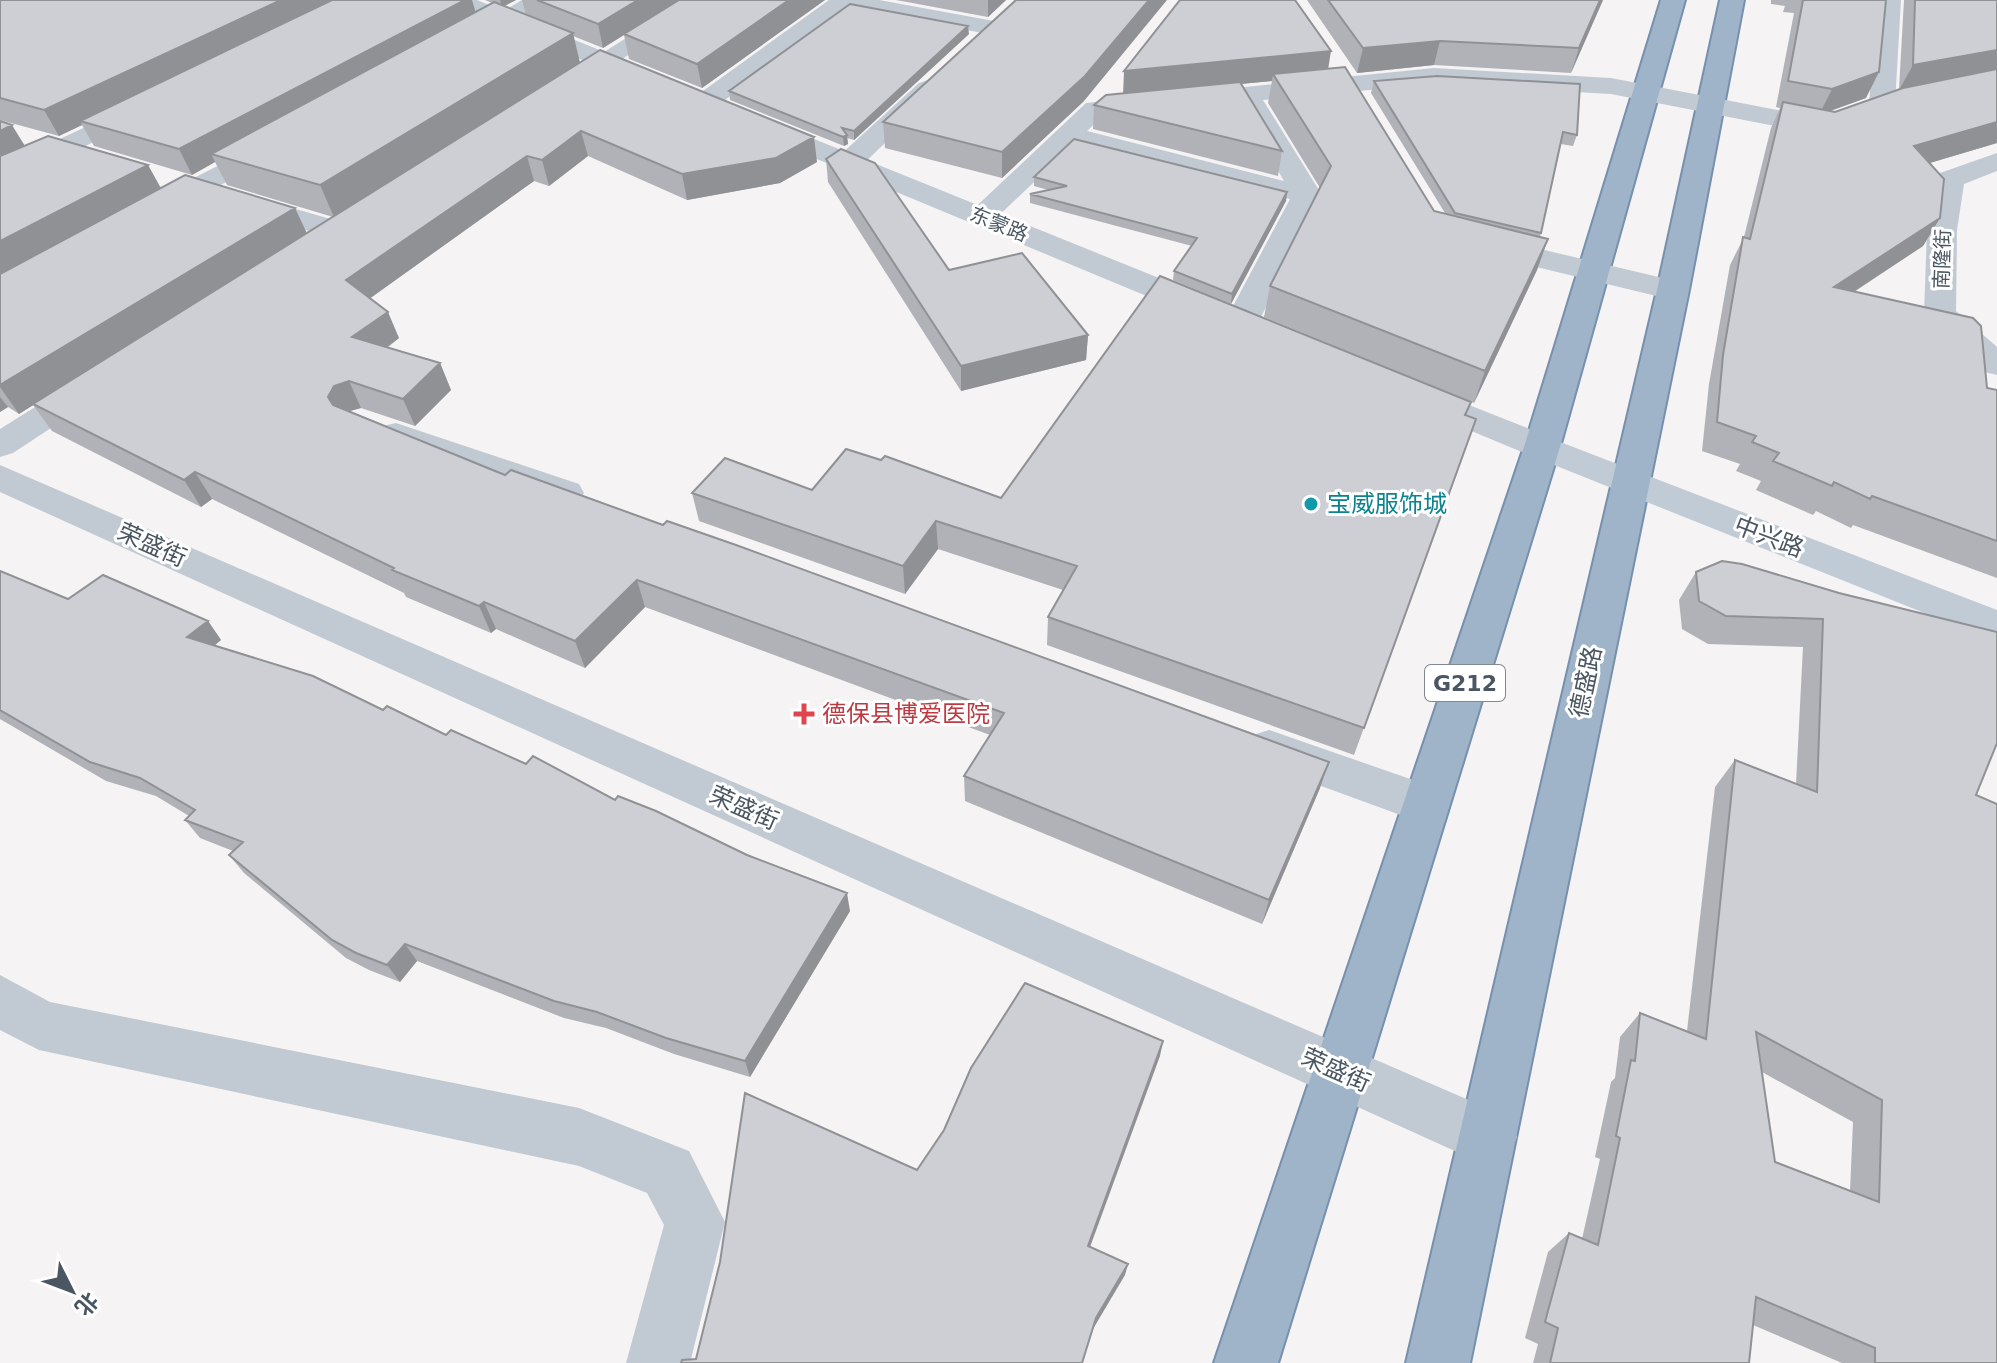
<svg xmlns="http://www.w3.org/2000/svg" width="1997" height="1363" viewBox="0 0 1997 1363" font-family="'DejaVu Sans','Noto Sans SC',sans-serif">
  <rect width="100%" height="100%" fill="#f5f3f3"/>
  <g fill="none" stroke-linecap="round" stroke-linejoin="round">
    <g stroke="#7690ad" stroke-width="4">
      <path id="trunk" d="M1661 0H1685L1560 447 1278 1363H1214L1524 447Z
        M1720 0H1744L1689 290 1470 1363H1406L1657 290Z"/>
    </g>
    <path fill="#c1cad2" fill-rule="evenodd" d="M522 0H551L475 45H457L454 40Z
      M686 0H714L571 92H553L549 87Z
      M829 0H879L994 21 1006 28 994 35 850 9 714 108H696L692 102 696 96Z
      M1877 0H1901L1895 104 1891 110H1873L1869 104Z
      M1434 68 1611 78 1819 118 1834 114 1844 116 1847 122 1844 128 1821 135 1611 94 1434 84 1263 100 1322 195 1258 323 1253 330 1241 333 1229 330 1224 323 1290 199 1073 145 992 222H970L966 216 1086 103ZM1239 103 1284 181 1087 131 1103 116Z
      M928 80 937 83 941 88 937 93 859 168H839L835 162 839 156 919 83Z
      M143 100 152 102 156 108 152 114 0 187V167Z
      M272 138 282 140 286 146 282 152 163 216H143L138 210 143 204Z
      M1997 153V171L1964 184 1957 230 1956 311 1997 347V375L1985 372 1924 314 1927 230 1936 179 1940 173Z
      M244 194 348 224 352 230 348 236 337 239 234 209 229 203 234 197Z
      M1485 236 1684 283 1689 290 1684 297 1673 300 1474 252 1470 245 1474 238Z
      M92 376 104 379 109 386 104 393 13 453 0 457V429L80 379Z
      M396 423 579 484 584 493 579 502 565 506 383 442 378 434 383 426Z
      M0 465 1508 1117 1517 1137 1508 1157 1488 1166 1468 1157 0 492Z
      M1269 730 1442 790 1449 804 1442 818 1425 824 1253 761 1246 748 1253 735Z
      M0 975 50 1002 579 1108 689 1151 725 1222 690 1363H626L664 1225 647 1193 579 1166 39 1050 0 1030Z"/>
    <path fill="#c1cad2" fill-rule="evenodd" d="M445 0H477L656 73 660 78 647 86 638 83 449 5Z
      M762 118 1221 303 1225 310 1221 317 1209 320 1197 317 752 132 748 126 752 120Z
      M1421 386 1555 439 1560 447 1555 455 1542 459 1529 455 1409 405 1403 397 1409 389Z"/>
    <path fill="#c1cbd6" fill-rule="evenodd" d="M1542 435 1997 610V642L1529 455 1524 447 1529 439Z"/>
    <use href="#trunk" fill="#9fb4c9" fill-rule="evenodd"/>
  </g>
  <path fill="#b0b2b7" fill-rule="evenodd" d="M0 0 476 12 492 3 485 0H516L505 6 526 15 522 0H825L702 88 629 59 624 35 603 48 573 36 580 63 817 162 780 183 687 200 588 156 549 186 534 181 370 298 399 338 387 348 440 363 451 390 415 426 361 408 350 411 505 475 1320 788 1262 924 965 801 964 776 990 735 645 607 585 668 496 629 491 633 406 597 404 593 212 499 201 507 52 431 33 405 19 414 8 407 0 412V121L25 146 148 165 161 188 295 208 307 233 333 217 227 185 215 162 192 175 94 146 82 125 59 136 0 120Z
    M896 0H1006L988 17Z
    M1180 0 1328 69 1434 211 1445 213 1371 93 1374 81 1577 135 1573 146 1561 144 1540 237 1548 239 1537 270 1474 403 1264 317 1270 286 1320 188 1268 103 1272 81 1241 84 1282 151 1278 176 1093 129 1094 105 1123 93Z
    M1307 0H1603L1571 73 1434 65 1357 73Z
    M1771 0H1886L1866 98 1830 111 1835 112 1899 89 1904 0H1903H1997V143L1930 163 1940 218 1923 246 1854 292 1987 388 1997 390V578L1853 525 1851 528 1816 511 1813 515 1756 490 1761 481 1736 471 1740 464 1702 451 1709 384 1730 265 1744 237 1771 128 1780 108 1776 107 1794 13 1783 12 1785 6 1771 4Z
    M969 34 854 140 847 138 848 144 844 146 730 100 729 91Z
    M1084 101 1002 178 885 148 883 122Z
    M826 159 949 270 1088 335 1086 360 961 391 828 182Z
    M1034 177 1287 192 1286 201 1231 304 1173 280 1174 271 1192 246 1030 203V194L1048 190 1034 186Z
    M1471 402 1466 415 1476 419 1354 755 1047 645 1048 617 1063 590 938 549 905 594 699 521 692 493 812 490 1001 498Z
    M0 571 68 599 208 621 221 640 214 646 383 710 446 735 526 764 615 800 850 911 750 1077 674 1054 606 1028 564 1018 417 961 400 982 369 970 346 958 244 873 229 855 233 851 200 838 185 820 189 816 156 796 106 781 0 719Z
    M1696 572 1839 593 1976 795 1997 1363H1842L1753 1325 1749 1363H1533L1538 1344 1525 1338 1548 1252 1569 1233 1582 1239 1600 1159 1595 1157 1611 1082 1615 1078 1620 1037 1640 1013 1687 1031 1715 787 1735 760 1796 784 1803 647 1708 644 1682 629 1679 600ZM1762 1072 1853 1122 1850 1191 1775 1162Z"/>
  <path fill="#909195" d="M281 0H340L80 121 82 125 59 136 44 110Z
    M465 0H472L478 20 211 154 215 162 192 175 179 149Z
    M500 0H516L502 7Z
    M638 0H680L603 48 598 24Z
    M789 0H825L702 88 697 64Z
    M988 0H1006L988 17Z
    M1149 0H1167L1084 101 1002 178V152Z
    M1600 0H1603L1571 73 1579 48Z
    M968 26 969 34 854 140V131Z
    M573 33 580 63 334 217 320 185Z
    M1440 41 1434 65 1357 73 1363 48Z
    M1997 50V71L1899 90 1913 65Z
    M1331 51 1327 76 1273 74 1272 81 1123 95 1124 71Z
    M1879 72 1866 98 1819 115 1832 89Z
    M1997 122V143L1899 172 1914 146Z
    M12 125 28 151 0 164V131Z
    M581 131 588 156 549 186 542 160Z
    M847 135 848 144 844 146 843 137Z
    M814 137 817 162 780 183 687 200 682 174Z
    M527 156 534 181 358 307 346 280Z
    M148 165 162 191 0 278V241Z
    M1287 192 1286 201 1231 304 1232 294Z
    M295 208 307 234 19 414 0 387V385Z
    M1940 218 1923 246 1818 315 1834 287Z
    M1548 239 1537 270 1474 403 1485 371Z
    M388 312 399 338 364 364 352 337Z
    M1088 335 1086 360 961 391V366Z
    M440 363 451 390 415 426 403 399Z
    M349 381 361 408 346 412 341 424 328 397 334 386Z
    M0 397 8 407 0 412Z
    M195 472 212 499 201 507 184 480Z
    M936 521 938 549 905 594 903 566Z
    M637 580 645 607 585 668 575 641Z
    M484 602 496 629 491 633 479 606Z
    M208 621 221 640 201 656 187 637Z
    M1329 762 1320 788 1262 924 1269 900Z
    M847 893 850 911 750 1077 745 1061Z
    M405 944 417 961 400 982 387 965Z
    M1163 1041 1160 1056 1086 1258 1088 1246Z
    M1128 1264 1125 1275 1093 1329 1082 1363 1096 1318Z"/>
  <path fill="#cdcfd5" stroke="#909195" stroke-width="2" fill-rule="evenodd" d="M0 0H281L44 110 0 98Z
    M332 0H465L179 149 80 121Z
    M537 0H638L598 24Z
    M679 0H789L697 64 624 34Z
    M1016 0H1149L1085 76 1002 152 883 122Z
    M1180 0H1295L1331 51 1124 71Z
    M1328 0H1600L1579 48 1440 41 1363 48Z
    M1803 0H1886L1879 72 1832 89 1788 81Z
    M1915 0H1997V50L1913 65Z
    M494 2 573 33 320 185 211 154Z
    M850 4 968 26 854 131 842 128 847 135 843 137 729 91Z
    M600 50 814 137 776 158 682 174 581 131 542 160 527 156 346 280 388 312 352 337 440 363 403 399 349 381 334 386 328 397 333 405 505 475 511 470 663 525 667 521 736 545 1329 762 1269 900 964 776 1004 713 637 580 575 641 484 602 479 606 392 570 394 568 195 472 184 480 33 404Z
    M1345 67 1434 211 1548 239 1485 371 1270 286 1331 166 1273 74Z
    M1997 69V122L1914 146 1944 179 1940 218 1834 287 1973 318 1981 326 1987 388 1997 390V541L1872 496 1870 499 1834 482 1832 486 1773 461 1779 453 1752 442 1756 436 1717 422 1723 355 1743 237 1750 239 1783 102 1835 112 1903 88Z
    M1437 76 1580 84 1577 135 1563 132 1541 233 1455 213 1374 81Z
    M1240 82 1282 151 1094 105 1106 95Z
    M0 121 12 125 0 131Z
    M48 136 148 165 0 241V156Z
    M1074 139 1287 192 1232 294 1174 271 1197 238 1030 194 1067 186 1034 177Z
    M841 149 875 163 949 270 1022 253 1088 335 961 366 826 159Z
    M185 175 295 208 0 385V274Z
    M1160 276 1471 402 1465 415 1476 419 1364 728 1048 617 1077 566 936 521 903 566 692 493 725 458 812 490 846 449 881 460 885 456 1001 498Z
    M1722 561 1742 564 1839 593 1997 632V743L1976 795 1997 804V1363H1875V1348L1756 1297 1749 1363H1550L1558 1328 1545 1322 1569 1233 1598 1245 1620 1138 1616 1136 1631 1060 1635 1061 1640 1013 1706 1039 1735 760 1817 792 1823 619 1726 616 1699 601 1696 572ZM1756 1032 1882 1100 1879 1202 1775 1162Z
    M0 571 68 599 103 575 208 621 187 637 313 676 383 710 387 706 446 735 451 730 526 764 533 756 615 800 618 796 656 811 747 855 847 893 745 1061 666 1038 597 1012 554 1001 405 944 387 965 356 953 332 940 229 855 243 842 185 820 195 810 140 778 90 762 0 710Z
    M1025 983 1163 1041 1088 1246 1128 1264 1096 1318 1082 1363H681L682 1360 696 1359 720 1262 745 1093 917 1170 944 1130 971 1068Z"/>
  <circle fill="#0f9aa8" stroke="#fff" stroke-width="3" cx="1311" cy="504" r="8"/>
  <path fill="#e0444e" stroke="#fff" stroke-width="3" d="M800 702h8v8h8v8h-8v8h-8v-8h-8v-8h8z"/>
  <g text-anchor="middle" stroke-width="6" stroke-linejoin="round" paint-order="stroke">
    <g font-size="20" fill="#4a5661" stroke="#fff">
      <text transform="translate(999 224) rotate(22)" y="7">东蒙路</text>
      <text transform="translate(1942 259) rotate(-88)" y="7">南隆街</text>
    </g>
    <rect fill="#fff" stroke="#808990" stroke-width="2" x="1425" y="665" width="80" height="36" rx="6"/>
    <g font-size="22" font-weight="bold" fill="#4a5661">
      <text x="1465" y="691">G212</text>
    </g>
    <g font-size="24" fill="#0d838f" stroke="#fff" text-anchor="start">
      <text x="1327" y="512">宝威服饰城</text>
    </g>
    <g font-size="24" fill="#4a5661" stroke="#fff">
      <text transform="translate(1769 537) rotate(21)" y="8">中兴路</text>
      <text transform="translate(152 545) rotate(24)" y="8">荣盛街</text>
      <text transform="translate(1586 682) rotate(-78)" y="8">德盛路</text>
      <text transform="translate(744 808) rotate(24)" y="8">荣盛街</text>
      <text transform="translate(1336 1070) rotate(24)" y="8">荣盛街</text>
    </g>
    <g font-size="24" fill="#be3a42" stroke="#fff" text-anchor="start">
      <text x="822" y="722">德保县博爱医院</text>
    </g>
  </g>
  <g transform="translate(72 1291) rotate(132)" stroke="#ffffff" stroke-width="6" paint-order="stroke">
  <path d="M0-6L14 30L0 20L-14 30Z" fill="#4a5661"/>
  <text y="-12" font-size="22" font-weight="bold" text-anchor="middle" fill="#4a5661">北</text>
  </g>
</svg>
